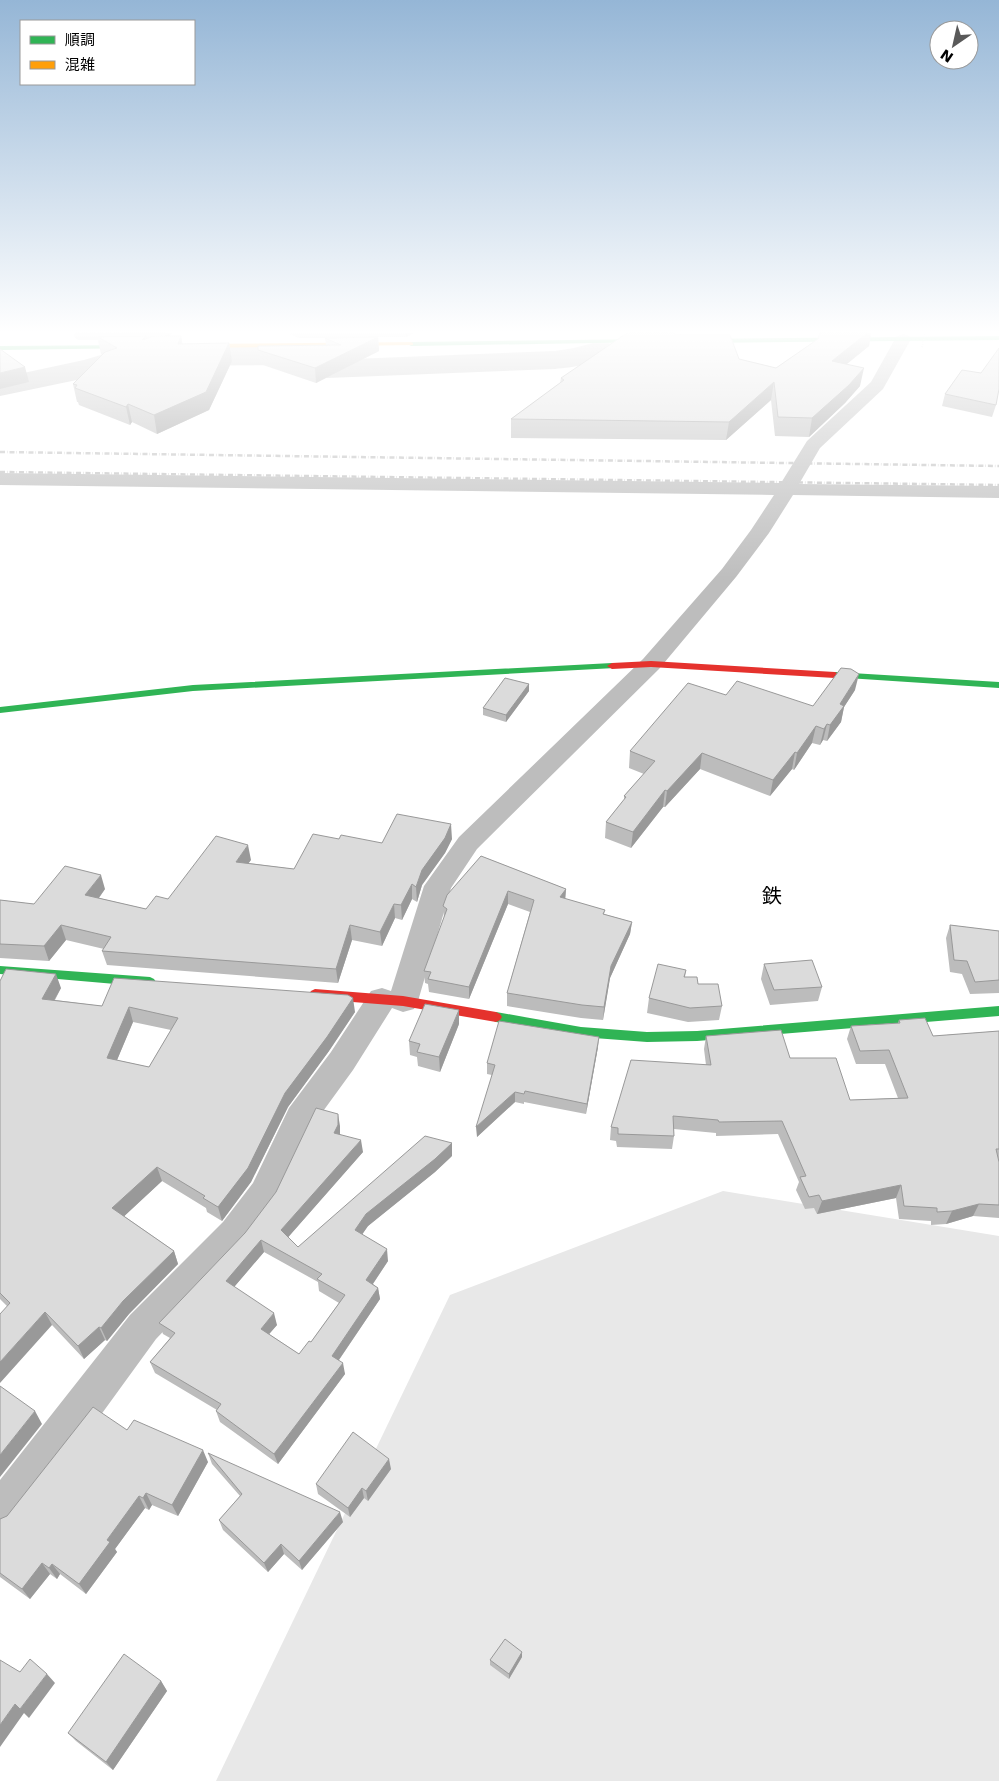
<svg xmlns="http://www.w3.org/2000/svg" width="999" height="1781" viewBox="0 0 999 1781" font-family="'DejaVu Sans','Noto Sans JP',sans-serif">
  <rect width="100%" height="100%" fill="#fff"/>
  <path fill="#e8e8e8" d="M723 1191 999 1236V1781H216L450 1295Z"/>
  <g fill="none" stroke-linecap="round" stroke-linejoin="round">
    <path fill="#bababa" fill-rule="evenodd" d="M601 341 612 344 616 350C606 364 572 367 555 369L327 378 298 374 287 367 279 365 129 366 91 377 0 396V378L84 360 114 351 136 347H280L309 355 316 359 327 360 555 351 574 348Z"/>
    <path fill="#bdbdbd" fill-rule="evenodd" d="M903 334 909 336 911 339 883 389 820 448 799 484 999 486V498L793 495 769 533 736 577 659 669 477 849 451 888 418 1001 414 1009 403 1012 392 1008 353 1070 313 1125 277 1203 247 1244 156 1339 79 1445 14 1526 0 1532V1480L130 1315 223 1222 253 1183 289 1108 331 1052 371 991 382 988 391 991 424 886 459 837 643 659 722 569 751 530 774 495 0 485V473L781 483 807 441 871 382 895 339 897 336Z"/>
    <path fill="#30b455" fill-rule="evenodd" d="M999 336V340L696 343 693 341 696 339Z
      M650 339 653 341 652 342 411 346 408 344 411 342Z
      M140 345V347L138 348 0 350V346Z
      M612 663 615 664V668L193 691 0 713V707L193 685Z
      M835 672 999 682V688L832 677 830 675Z
      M0 966 150 977 154 979 156 982 154 985 150 987 0 974Z
      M999 1006V1016L697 1041 647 1042 581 1037 496 1022 492 1020 490 1017 492 1014 496 1012 581 1027 647 1032 697 1031Z"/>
    <path fill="#ff9f0a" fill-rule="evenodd" d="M411 342 413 343V345L193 348 190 346 193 344Z"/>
    <path fill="#e5322d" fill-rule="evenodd" d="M651 661 835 672 840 675 835 678 651 667 612 669 607 666 612 663Z
      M315 989 403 996 496 1012 500 1014 502 1017 500 1020 496 1022 403 1006 315 999 311 997 309 994 311 991Z"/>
    <path stroke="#bdbdbd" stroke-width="2.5" stroke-dasharray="5 2 0.5 2" stroke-linecap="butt" d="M0 452 999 466
      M0 472 999 485"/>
    <path stroke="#c2c2c2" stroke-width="2" stroke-dasharray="0.5 2" stroke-linecap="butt" d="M922 347 925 333"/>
  </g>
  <path fill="#bcbcbc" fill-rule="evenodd" d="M74 333H173L169 336H181L182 344 229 343 232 361 209 410 157 434 132 422 130 425 79 405 78 402H77L73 384 102 354H101L98 340H79L75 338Z
    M288 333H414L406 337H378L379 351 316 383 260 364 258 350 326 345 325 338H299Z
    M820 333H871L869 346 847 364 860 386 845 403 809 437 775 436 771 400 726 440 511 438V419L560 383 561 378 675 334 739 359 776 368 818 339Z
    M945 394 996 405 992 417 942 406Z
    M529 684V691L506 722 483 715V708Z
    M855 690 844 707 841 722 827 741 823 740 820 745 812 743 794 770 792 769 770 796 700 769 665 807H663L631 848 605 838 606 822 624 800V796L644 774 629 768 630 751 726 695 813 706Z
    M339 839 382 843 452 839 445 853 422 885 417 902 412 899 402 920 395 918 382 946 352 940 338 983 107 965 102 951 104 949 66 940 49 961 0 958V900L34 904 105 889 99 898 146 909 251 860 248 863 294 869Z
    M481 856 566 889 565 899 605 910 604 914 632 922 630 934 610 978 603 1020 581 1018 507 1006V993L530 912 508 904 469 999 429 992 428 984 425 983 424 971 444 918 443 906Z
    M950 925 999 931V993L970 994 962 974 950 972 946 938Z
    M764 964 822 987 818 1001 770 1005 761 979Z
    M686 970 685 977 698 984 722 1006 719 1020 688 1022 647 1013 649 998Z
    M0 981 61 988 55 1000 102 1006 355 1012 329 1051 288 1107 251 1182 222 1221 207 1212 206 1208 162 1181 124 1216 174 1251 178 1264 129 1314 107 1341 105 1340 84 1359 52 1325 7 1306 0 1299ZM133 1022 171 1030 149 1067 117 1060Z
    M899 1020 933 1036 999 1031V1218L973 1216 946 1224 931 1225V1221L899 1219 896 1198 817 1214 814 1208 805 1209 796 1190 799 1182 778 1134 716 1136V1133L674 1129V1136L672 1149 617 1147 616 1141 610 1140 611 1127 706 1065 704 1049 706 1036 850 1100 898 1098 885 1064H856L847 1039 851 1026 898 1023Z
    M459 1024 440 1072 418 1066 417 1057 410 1055 409 1041Z
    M598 1047 586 1114 524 1102V1104L515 1102 477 1137 492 1075 487 1074V1063Z
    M340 1126V1134L363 1152 288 1237 298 1247 452 1156 435 1172 368 1226 362 1234 388 1261 373 1284 378 1288 380 1299 339 1360 345 1374 278 1464 220 1422 216 1411 217 1410 155 1373 150 1362 170 1338 163 1334 159 1323 245 1233ZM264 1252 318 1282 319 1291 339 1303 311 1342 299 1354 269 1334 277 1325 234 1287Z
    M127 1430 208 1462 178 1516 152 1505 149 1510 145 1508 115 1549 117 1552 86 1594 60 1574 57 1579 50 1574 30 1599 0 1577V1519L7 1516Z
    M208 1453 343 1522 302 1570 284 1554 268 1572 223 1530 219 1520 240 1496 212 1464Z
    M391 1469 368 1501 364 1498 350 1517 318 1494 316 1484Z
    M522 1657 509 1679 490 1665V1660Z
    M161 1681 167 1691 113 1770 76 1741 68 1733Z"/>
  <path fill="#999" d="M164 333H173L165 339Z
    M406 333H414L406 337Z
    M867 333H871L869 346 828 379 832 361Z
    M181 336 184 353 178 344Z
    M378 337 379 351 316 383 315 368Z
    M229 343 232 361 209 410 157 434 154 415Z
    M25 367 29 382 0 389V373Z
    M864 368 860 386 845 403 809 437 812 418Z
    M774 382 771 400 726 440 729 422Z
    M128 404 132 422 130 425 126 407Z
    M859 674 855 690 844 707 841 722 827 741 830 725 840 704Z
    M529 684V691L506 722V715Z
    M827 724 823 740 820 745 824 729Z
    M816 726 812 743 794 770 797 753Z
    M795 752 792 769 770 796 773 780Z
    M702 753 700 769 665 807 667 791Z
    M665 790 663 807 631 848 633 832Z
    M451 824 452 839 445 853 422 885 417 902 416 887 422 870Z
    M248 845 251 860 239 876 236 862Z
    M101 875 105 889 90 910 85 895Z
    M412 884V899L402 920 401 905Z
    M566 889 565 902 560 897Z
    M508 891V904L469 999V987Z
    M394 904 395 918 382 946 380 932Z
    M632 922 630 934 610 978 603 1020 604 1007 611 966Z
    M61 925 66 940 49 961 44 946Z
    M350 925 352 940 338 983 336 969Z
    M56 974 61 988 47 1013 42 999Z
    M353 998 355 1012 329 1051 288 1107 251 1182 222 1221 218 1207 285 1093Z
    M129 1007 133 1022 112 1072 107 1058Z
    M459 1010V1024L440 1072 439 1057Z
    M599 1037 598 1047 586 1114 587 1104Z
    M515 1092V1102L477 1137 476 1127Z
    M338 1114 340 1126V1137L334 1133Z
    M361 1140 363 1152 284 1242 281 1230Z
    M452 1143V1156L435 1172 368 1226 357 1242 355 1230 366 1214Z
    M157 1167 162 1181 118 1222 112 1208Z
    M901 1185 896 1198 817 1214 822 1201Z
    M979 1204 973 1216 946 1224 952 1211Z
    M261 1240 264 1252 229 1293 226 1281Z
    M387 1249 388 1261 368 1291 366 1280Z
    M174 1251 178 1264 129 1314 107 1341 101 1328 123 1301Z
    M378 1288 380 1299 334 1367 332 1356Z
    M45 1312 52 1325 0 1383V1362Z
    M274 1313 277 1325 264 1340 261 1329Z
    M99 1327 105 1340 84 1359 78 1346Z
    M343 1363 345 1374 278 1464 274 1454Z
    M35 1411 42 1424 0 1477V1455Z
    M203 1450 208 1462 178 1516 172 1505Z
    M389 1459 391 1469 368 1501 366 1491Z
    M362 1488 364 1498 350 1517 348 1508Z
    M146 1493 152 1505 149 1510 143 1498Z
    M139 1496 145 1508 115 1549 117 1552 86 1594 79 1584 107 1540Z
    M340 1512 343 1522 302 1570 299 1561Z
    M281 1544 284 1554 268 1572 264 1563Z
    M42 1563 50 1574 30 1599 22 1589Z
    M52 1564 60 1574 57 1579 49 1568Z
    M522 1652V1657L509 1679V1674Z
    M47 1674 55 1683 29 1718 20 1709Z
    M161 1681 167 1691 113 1770 106 1762Z
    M15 1704 24 1713 0 1747V1725Z"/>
  <path fill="#dbdbdb" stroke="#999" fill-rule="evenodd" d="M76 333H165L78 334Z
    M627 333H674L675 334 687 335H730L739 359 776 368 818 339 820 333H867L832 361 864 368 849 385 812 418 778 417 774 382 729 422 511 419 564 380 561 378Z
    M146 336 142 340 154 336H181L178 344 229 343 206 392 154 415 128 404 126 407 75 388 77 385 73 384 105 352 117 348 98 337Z
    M378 337 315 368 258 350V346L341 345 325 338Z
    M999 348V389L996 405 945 394 962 370 981 373Z
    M0 349 25 367 0 373Z
    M841 668 851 669 859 674 840 704 844 706 830 725 827 724 824 729 816 726 797 753 795 752 773 780 702 753 667 791 665 790 633 832 606 822 626 797 624 796 655 761 630 751 688 683 726 695 737 681 813 706Z
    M505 678 529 684 506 715 483 708Z
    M397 814 451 824 445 838 422 870 416 887 412 884 401 905 394 904 380 932 350 925 336 969 102 951 111 937 61 925 44 946 0 944V900L34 904 65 866 101 875 85 895 146 909 156 896 168 899 216 836 248 845 236 862 294 869 313 834 339 839 341 835 382 843Z
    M481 856 566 889 560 897 605 910 603 914 632 922 611 966 604 1007 582 1005 507 993 534 900 508 891 469 987 428 979 431 972 424 971 447 909 443 906 447 895Z
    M950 925 999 931V980L975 982 967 961 954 960Z
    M812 960 822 987 774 990 764 964Z
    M658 964 686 970 684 977H697L698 984H718L722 1006 690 1008 649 998Z
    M6 969 56 974 42 999 102 1006 114 978 348 995 353 998 327 1037 285 1093 248 1168 218 1207 203 1198 205 1196 157 1167 112 1208 174 1251 123 1301 101 1328 99 1327 78 1346 45 1312 0 1362V1314L10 1303 0 1293V981ZM129 1007 178 1018 149 1067 107 1058Z
    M425 1004 459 1010 439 1057 417 1052 420 1044 409 1041Z
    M925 1018 933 1036 999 1031V1149H996L999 1162V1205L979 1204 952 1211 937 1212V1208L904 1206 901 1185 822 1201 819 1195 809 1197 800 1177 806 1176 782 1121 719 1122 718 1120 673 1116 674 1136 618 1134V1128L611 1127 631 1060 711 1065 706 1036 781 1030 790 1058H836L850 1100 908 1098 889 1050 860 1051 851 1026 900 1023 899 1020Z
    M499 1021 599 1037 587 1104 525 1091 524 1094 515 1092 476 1127 495 1065 487 1063Z
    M316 1108 338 1114V1125L334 1133 361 1140 281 1230 298 1247 425 1136 452 1143 435 1159 366 1214 355 1230 387 1249 366 1280 378 1288 332 1356 343 1363 274 1454 216 1411 221 1404 150 1362 175 1333 159 1323 245 1233 276 1192ZM261 1240 322 1274 317 1279 345 1295 311 1342 309 1341 299 1354 261 1329 274 1313 226 1281Z
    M0 1386 35 1411 0 1455Z
    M93 1407 127 1430 134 1420 203 1450 172 1505 146 1493 143 1498 139 1496 107 1540 110 1542 79 1584 52 1564 49 1568 42 1563 22 1589 0 1573V1519L7 1516Z
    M353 1432 389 1459 366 1491 362 1488 348 1508 316 1484Z
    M208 1453 340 1512 299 1561 281 1544 264 1563 219 1520 242 1494Z
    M505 1639 522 1652 509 1674 490 1660Z
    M124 1654 161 1681 106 1762 68 1733Z
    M30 1659 47 1674 20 1709 15 1704 0 1725V1660L20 1672Z"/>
  <linearGradient id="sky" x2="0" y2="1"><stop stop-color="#95b6d6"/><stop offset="0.57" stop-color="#fff"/><stop offset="1" stop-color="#fff" stop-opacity="0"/></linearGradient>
  <rect width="999" height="582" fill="url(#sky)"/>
  <g text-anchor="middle" stroke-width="4" stroke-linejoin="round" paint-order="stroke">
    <g font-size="20" fill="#000" stroke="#fff">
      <text x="772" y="903">鉄</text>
    </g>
  </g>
  <rect x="20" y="20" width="175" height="65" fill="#ffffff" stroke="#999999"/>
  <rect x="30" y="36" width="25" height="8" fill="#30b455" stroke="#999999"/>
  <text x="65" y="45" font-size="15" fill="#000000">順調</text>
  <rect x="30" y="61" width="25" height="8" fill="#ff9f0a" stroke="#999999"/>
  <text x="65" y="70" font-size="15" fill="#000000">混雑</text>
  <g transform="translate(954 45) rotate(214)"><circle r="24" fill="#ffffff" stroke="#999999"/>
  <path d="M0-4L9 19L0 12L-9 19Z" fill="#595959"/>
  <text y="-8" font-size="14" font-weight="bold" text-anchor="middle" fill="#000000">N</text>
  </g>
</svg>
